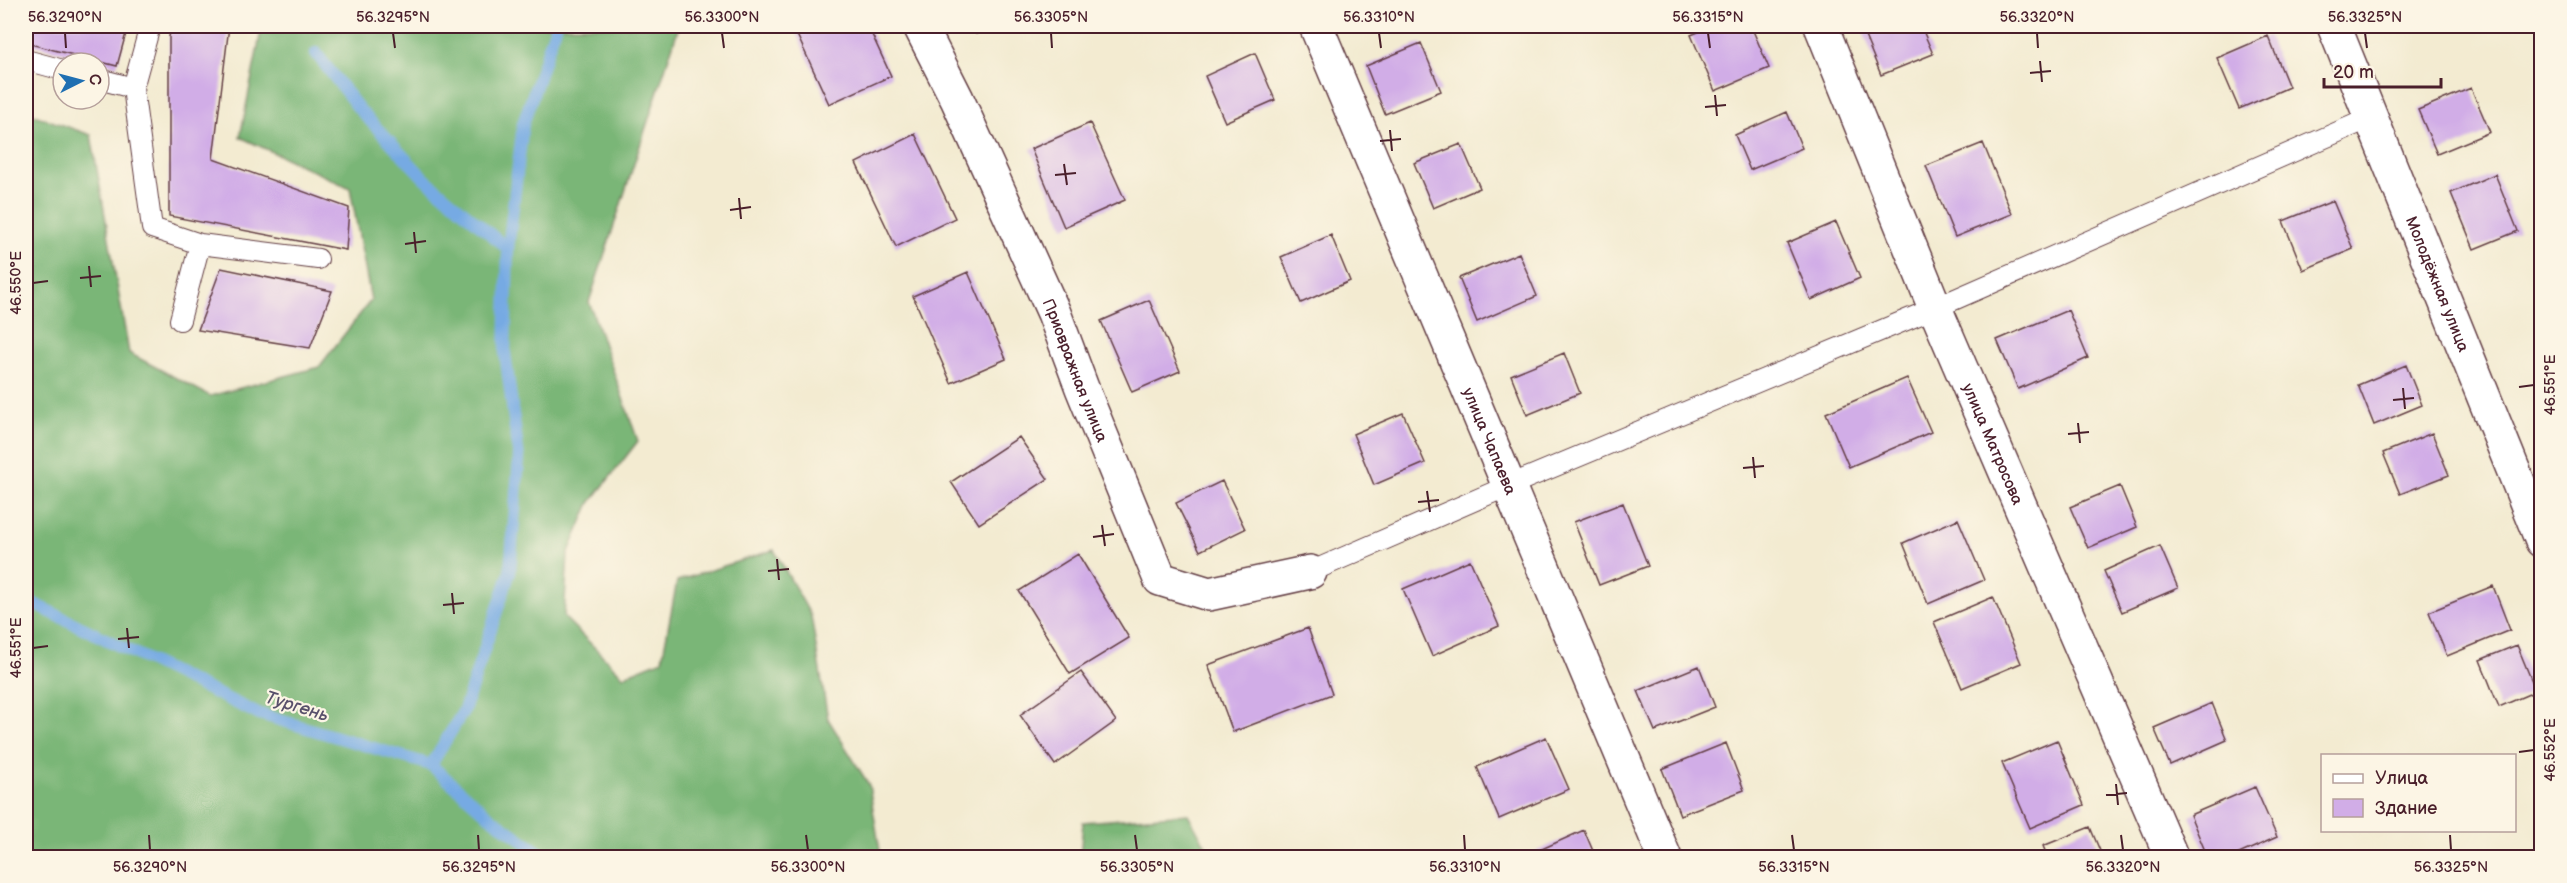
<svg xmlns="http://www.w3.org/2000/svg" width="2567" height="883" viewBox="0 0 2567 883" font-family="'Balsamiq Sans',sans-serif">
  <rect width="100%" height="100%" fill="#fcf5e5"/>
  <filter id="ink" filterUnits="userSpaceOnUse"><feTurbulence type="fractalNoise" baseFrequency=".0167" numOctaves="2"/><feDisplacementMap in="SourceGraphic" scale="12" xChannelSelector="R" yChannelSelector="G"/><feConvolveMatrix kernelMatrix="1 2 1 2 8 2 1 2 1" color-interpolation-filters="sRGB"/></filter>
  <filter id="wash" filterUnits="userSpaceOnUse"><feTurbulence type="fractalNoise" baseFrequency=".008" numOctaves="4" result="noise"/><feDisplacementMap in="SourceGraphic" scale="24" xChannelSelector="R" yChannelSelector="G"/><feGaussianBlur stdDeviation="1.35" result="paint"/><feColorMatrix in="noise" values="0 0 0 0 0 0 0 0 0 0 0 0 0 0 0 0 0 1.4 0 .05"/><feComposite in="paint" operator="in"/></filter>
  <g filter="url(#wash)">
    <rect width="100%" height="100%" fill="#f3ebd1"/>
    <path fill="#7ab677" stroke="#626a51" stroke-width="1.5" d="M262 26H679L589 302 638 441 590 503 568 554 564 617 623 676 662 660 677 581 774 550 811 616 828 719 869 785 881 857H26V112L91 135 129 353 210 396 319 367 371 300 350 188 240 137Z
      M1188 814 1212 857H1080L1083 822Z"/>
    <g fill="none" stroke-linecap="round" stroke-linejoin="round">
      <path stroke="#76aae3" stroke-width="12" d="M316 53 359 109 424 178 508 249
        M26 600 256 713 431 765 490 817 547 858
        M431 765 464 710 510 572 519 458 505 353 508 249 523 124 556 26"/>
    </g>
    <g id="blocks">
      <path fill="#d1ade7" d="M26 26H128L117 66 26 43Z
        M171 26H229L213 159 349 208 346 250 169 216V37Z
        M793 26H868L891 76 829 104Z
        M973 26H995L976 34Z
        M1713 26H1751L1769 68 1715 91 1691 35Z
        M1870 26H1921L1933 54 1881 75 1862 29Z
        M2268 36 2289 87 2239 109 2217 58Z
        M1421 43 1441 91 1385 114 1366 66Z
        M1255 53 1275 100 1225 122 1205 76Z
        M2471 88 2490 132 2437 154 2418 110Z
        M1787 112 1802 148 1750 170 1735 135Z
        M1090 123 1125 200 1064 227 1031 149Z
        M915 134 955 218 896 247 856 163Z
        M1983 143 2012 214 1955 237 1926 166Z
        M1461 144 1480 188 1433 208 1414 163Z
        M2495 174 2518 231 2474 249 2451 193Z
        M2333 201 2353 249 2303 270 2283 221Z
        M1836 222 1860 278 1811 300 1787 243Z
        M1331 235 1350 281 1301 303 1281 257Z
        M1519 253 1537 296 1477 322 1459 278Z
        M221 268 332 291 310 348 198 330Z
        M968 272 1006 359 951 383 913 296Z
        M1149 300 1180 371 1132 392 1101 321Z
        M2068 310 2088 358 2018 389 1997 340Z
        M1564 353 1580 393 1527 415 1511 375Z
        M2406 365 2422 405 2374 425 2358 385Z
        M1907 378 1931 432 1849 467 1826 413Z
        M1403 413 1425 463 1374 485 1353 434Z
        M2432 433 2449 475 2400 494 2383 453Z
        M1019 437 1048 479 979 524 951 482Z
        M1222 481 1245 529 1200 551 1176 503Z
        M2120 486 2137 527 2088 548 2070 507Z
        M1623 503 1648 566 1599 585 1574 522Z
        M1958 519 1984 580 1928 604 1903 543Z
        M2160 546 2178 588 2122 612 2104 571Z
        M1078 554 1129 638 1070 674 1019 591Z
        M1470 560 1499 626 1432 656 1403 589Z
        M2493 586 2510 630 2447 656 2429 612Z
        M1993 597 2021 663 1962 688 1934 622Z
        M1308 628 1332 694 1233 732 1208 665Z
        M2517 645 2536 691 2499 707 2480 660Z
        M1699 666 1715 707 1655 731 1638 691Z
        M1081 672 1116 721 1055 765 1020 715Z
        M2212 703 2227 740 2170 765 2154 728Z
        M1546 737 1569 789 1499 819 1477 767Z
        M2057 740 2084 805 2030 828 2002 763Z
        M1726 743 1744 790 1680 815 1662 769Z
        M2255 787 2277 837 2230 858H2208L2190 815Z
        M2090 827 2103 858H2048L2043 846Z
        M1584 830 1596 858H1522Z"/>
    </g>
  </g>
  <g filter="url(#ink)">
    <use href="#blocks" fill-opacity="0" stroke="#633e44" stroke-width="1.5"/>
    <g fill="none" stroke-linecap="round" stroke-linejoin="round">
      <g stroke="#633e44" stroke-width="22">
        <path id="service" d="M150 26 133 88 152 228 200 244 318 259
          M26 60 63 70
          M99 79 133 88
          M180 320 200 244
          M1310 572 1510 485 1935 308 2370 118"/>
      </g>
      <g stroke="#633e44" stroke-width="36">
        <g id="minor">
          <path id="s1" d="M920 26 957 99 1054 313 1082 388 1160 579 1209 594 1310 572"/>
          <path id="s2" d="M1316 26 1665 858"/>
          <path id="s3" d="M1821 26 1935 308 2172 858"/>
          <path id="s4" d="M2334 26 2542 541"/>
        </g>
      </g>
      <use href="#service" stroke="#fff" stroke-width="20"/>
      <use href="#minor" stroke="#fff" stroke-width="33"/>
    </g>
  </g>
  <path fill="none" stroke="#4a1f2b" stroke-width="2" d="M65 33 66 48M393 33 395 48M722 33 724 48M1051 33 1052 48M1379 33 1381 48M1708 33 1710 48M2037 33 2038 48M2365 33 2367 48M2040 61 2042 82M2030 73 2051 71M1715 95 1717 116M1705 107 1726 105M1390 130 1392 151M1380 141 1401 139M1064 164 1067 185M1055 175 1076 173M739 198 741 219M730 210 751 207M414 232 416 253M405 244 426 241M89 266 91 287M80 278 101 276M33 283 48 281M2519 387 2534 385M2403 388 2405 409M2393 400 2414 398M2078 423 2080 443M2068 434 2089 432M1753 457 1755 478M1743 468 1764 466M1427 491 1430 512M1418 502 1439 500M1102 525 1105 546M1093 537 1114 534M777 559 779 580M768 571 789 569M452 593 454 614M443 605 464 603M127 628 129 648M118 639 139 637M33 648 48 646M2519 752 2534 750M2116 784 2118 805M2106 795 2127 793M149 835 150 850M478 835 479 850M806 835 808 850M1135 835 1137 850M1464 835 1465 850M1792 835 1794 850M2121 835 2123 850M2450 835 2451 850"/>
  <g text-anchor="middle" stroke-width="4.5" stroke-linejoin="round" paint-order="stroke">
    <g font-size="16" fill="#4a1f2b" stroke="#fcf5e5">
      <text dy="6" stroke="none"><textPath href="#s4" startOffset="278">Молодёжная улица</textPath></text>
      <text dy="6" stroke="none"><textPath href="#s1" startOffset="378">Приовражная улица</textPath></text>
      <text dy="6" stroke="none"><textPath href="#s2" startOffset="450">улица Чапаева</textPath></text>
      <text dy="6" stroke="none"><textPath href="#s3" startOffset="452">улица Матросова</textPath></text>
    </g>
    <g font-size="18" font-style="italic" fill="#59506b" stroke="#fcf5e5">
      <text transform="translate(297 706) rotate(17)" y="6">Тургень</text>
    </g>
  </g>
  <rect width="2567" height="883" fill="none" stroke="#fcf5e5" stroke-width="66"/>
  <rect x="2321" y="754" width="195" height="78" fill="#fcf5e5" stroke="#b59f9b" stroke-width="1.5"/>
  <rect x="2333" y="774" width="30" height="9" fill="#ffffff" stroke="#b59f9b" stroke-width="1.5"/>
  <text x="2375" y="784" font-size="18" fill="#4a1f2b">Улица</text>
  <rect x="2333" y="799" width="30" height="18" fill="#d1ade7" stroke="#b59f9b" stroke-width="1.5"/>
  <text x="2375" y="814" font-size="18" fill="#4a1f2b">Здание</text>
  <g transform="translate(81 81) rotate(84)"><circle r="28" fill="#fcf5e5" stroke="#b59f9b" stroke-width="1.5"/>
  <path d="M0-4.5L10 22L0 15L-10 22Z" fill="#1f6fb2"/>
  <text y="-9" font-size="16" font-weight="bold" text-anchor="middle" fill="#4a1f2b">С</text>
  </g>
  <path d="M2324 78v9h117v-9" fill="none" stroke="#4a1f2b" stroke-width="3"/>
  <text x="2333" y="78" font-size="18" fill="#4a1f2b" stroke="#fcf5e5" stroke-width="4.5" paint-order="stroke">20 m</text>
  <rect x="33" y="33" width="2501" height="817" fill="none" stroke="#4a1f2b" stroke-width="2"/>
  <g font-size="15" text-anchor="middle" fill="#4a1f2b">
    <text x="65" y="22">56.3290°N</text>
    <text x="393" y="22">56.3295°N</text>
    <text x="722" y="22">56.3300°N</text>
    <text x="1051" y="22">56.3305°N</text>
    <text x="1379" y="22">56.3310°N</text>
    <text x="1708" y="22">56.3315°N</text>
    <text x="2037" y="22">56.3320°N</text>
    <text x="2365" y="22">56.3325°N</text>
    <text transform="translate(16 283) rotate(-90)" y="5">46.550°E</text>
    <text transform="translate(2550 385) rotate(-90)" y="5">46.551°E</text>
    <text transform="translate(16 648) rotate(-90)" y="5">46.551°E</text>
    <text transform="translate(2550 750) rotate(-90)" y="5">46.552°E</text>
    <text x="150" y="872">56.3290°N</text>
    <text x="479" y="872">56.3295°N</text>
    <text x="808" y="872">56.3300°N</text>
    <text x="1137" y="872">56.3305°N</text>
    <text x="1465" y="872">56.3310°N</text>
    <text x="1794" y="872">56.3315°N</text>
    <text x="2123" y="872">56.3320°N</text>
    <text x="2451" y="872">56.3325°N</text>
  </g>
</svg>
